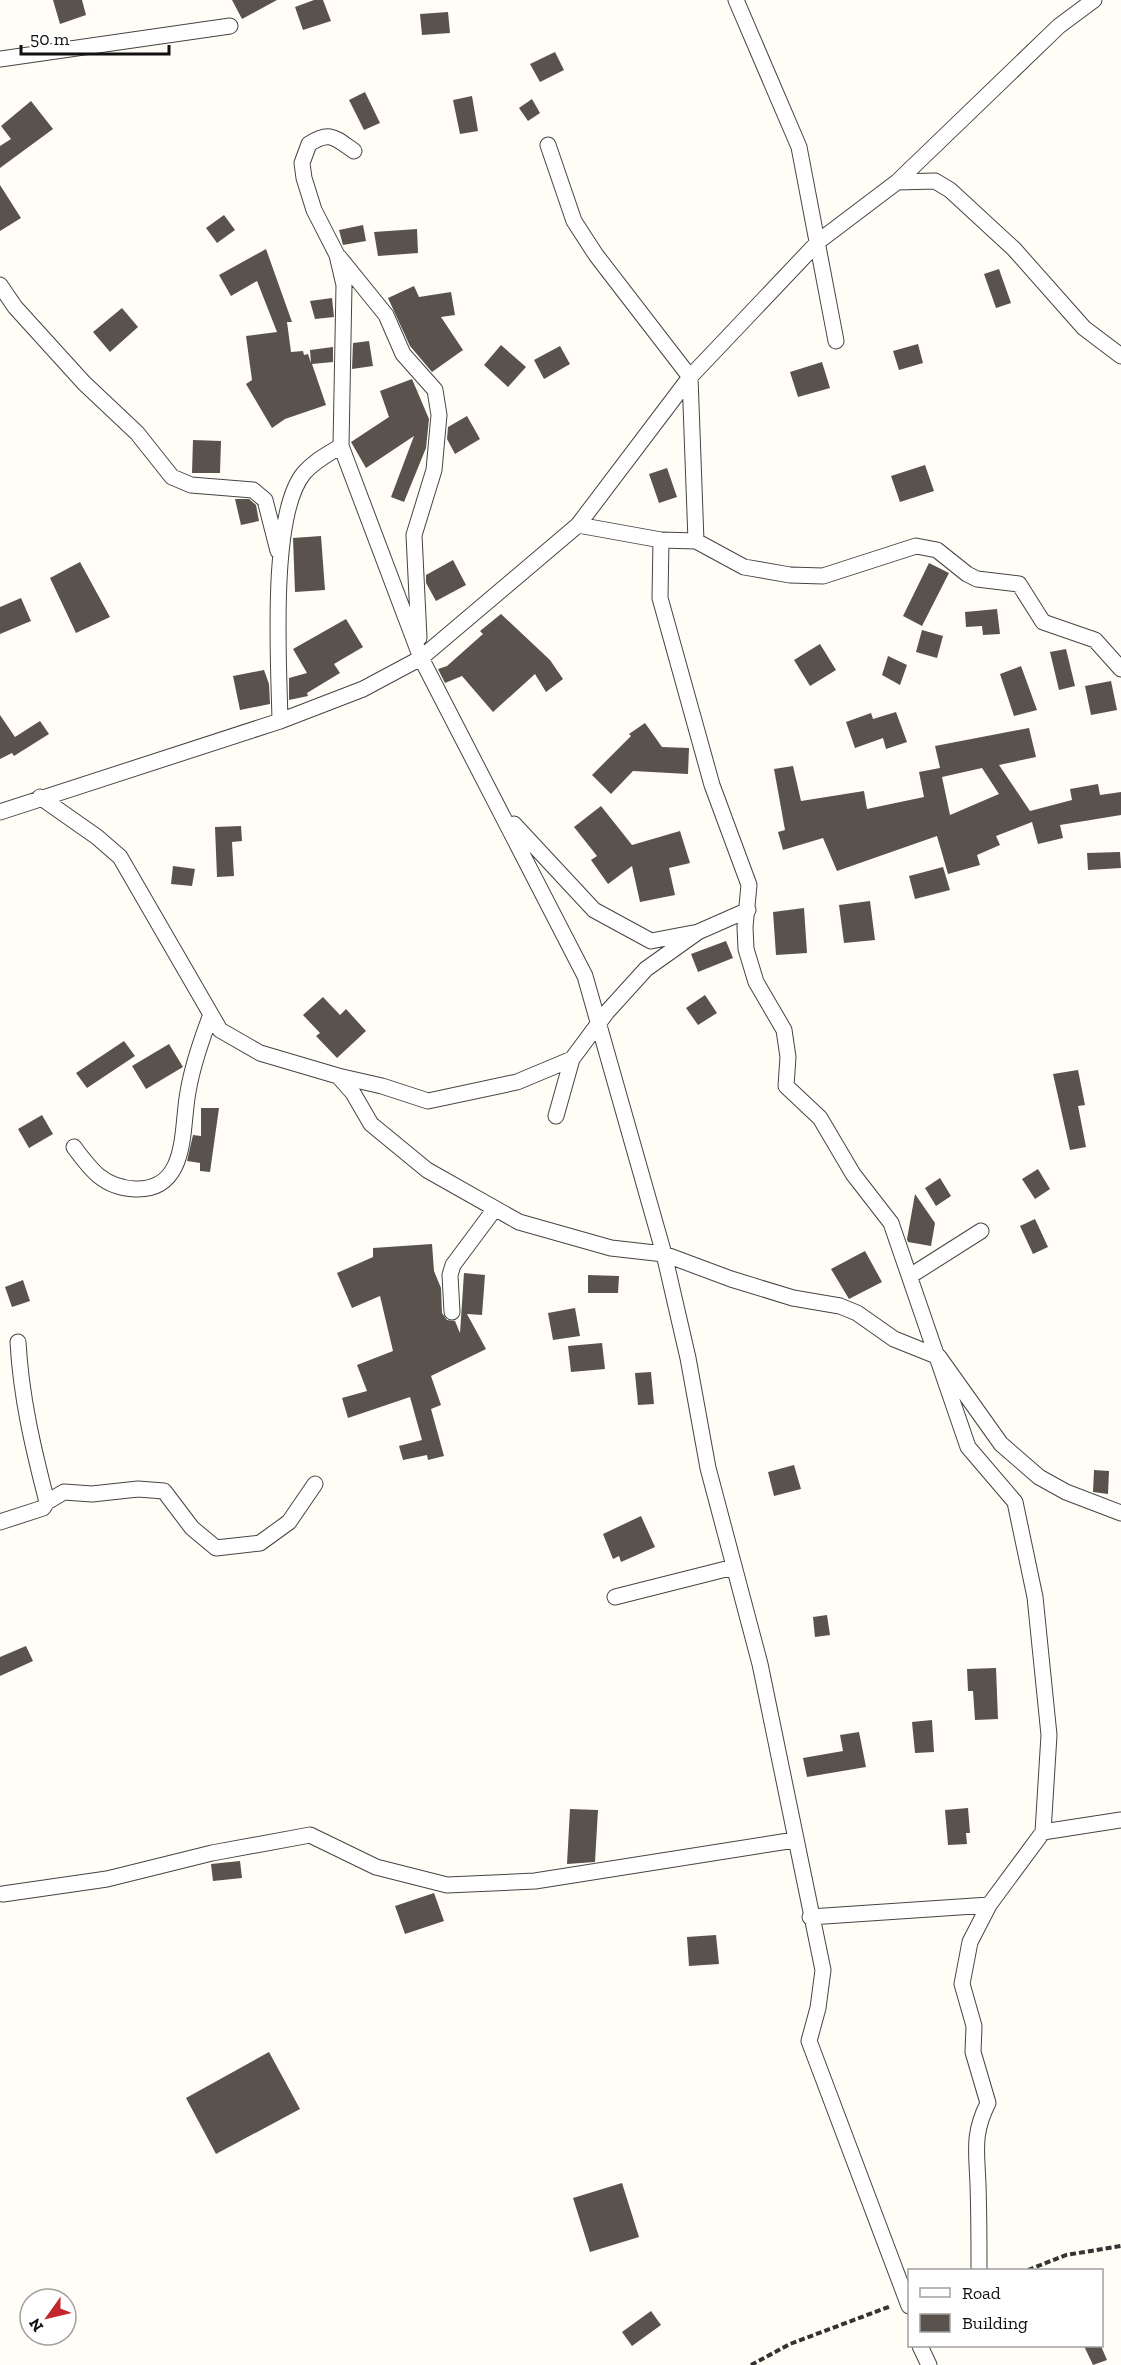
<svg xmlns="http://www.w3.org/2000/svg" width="1121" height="2365" viewBox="0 0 1121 2365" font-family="'Zilla Slab',serif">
  <rect width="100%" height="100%" fill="#fffdf5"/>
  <path fill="#5a524d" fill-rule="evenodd" d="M53 0H82L86 15 60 24Z
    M232 0H277L242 19Z
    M314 0H323L331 21 303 30 295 7Z
    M448 12 450 33 422 35 420 14Z
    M555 52 564 70 540 82 530 64Z
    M365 92 380 123 364 130 349 100Z
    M472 96 478 131 460 134 453 100Z
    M532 99 540 113 528 121 519 108Z
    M31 101 53 129 0 168V146L11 139 1 126Z
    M0 185 21 218 0 231Z
    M224 215 235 230 217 243 206 228Z
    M363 225 366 241 343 245 339 230Z
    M417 229 418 253 378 256 374 232Z
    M266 249 292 322H287L291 352 303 351 304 355 308 354 311 363 310 350 333 347V362L312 364 326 405 285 419 272 428 246 384 252 380 246 336 277 332 257 281 231 296 219 275Z
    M999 269 1011 303 996 308 984 274Z
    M414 286 419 297 451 292 455 315 441 317 463 350 432 372 410 346 388 298Z
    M332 298 334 317 315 319 310 301Z
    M122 308 138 327 110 352 93 332Z
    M369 341 373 366 352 369 353 343Z
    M918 344 923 363 899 370 893 351Z
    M501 345 526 367 508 387 484 365Z
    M560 346 570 364 544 379 534 360Z
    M822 362 830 388 798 397 790 372Z
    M412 379 429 419 426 448 404 502 391 497 414 436 366 468 351 442 389 417 380 391Z
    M467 416 480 439 455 454 447 439 448 427Z
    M193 440 221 441 220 473H192Z
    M925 465 934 491 900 502 891 476Z
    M667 468 677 497 659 503 649 474Z
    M235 499H249L256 505 259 521 241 525Z
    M321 536 325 590 295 592 293 538Z
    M453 560 466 585 436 601 426 583V575Z
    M80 562 110 617 76 633 50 578Z
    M929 563 949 573 922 626 903 616Z
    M21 598 31 621 0 634V607Z
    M997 609 1000 634 983 635 982 626 966 627 965 612Z
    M501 614 550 660 563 679 546 692 535 674 493 712 462 676 445 683 438 669 447 666 483 634 480 631Z
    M346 619 363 647 334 664 340 673 307 693 308 696 289 700V678L307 673 293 649Z
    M922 630 943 636 937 658 916 652Z
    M820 644 836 670 810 686 794 660Z
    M1066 649 1075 686 1059 690 1050 652Z
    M888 656 907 665 900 685 882 675Z
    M1021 666 1037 710 1014 716 1000 674Z
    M264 670 269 684 270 704 240 710 233 676Z
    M1111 681 1117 710 1091 715 1085 686Z
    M896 712 907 742 886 749 883 738 855 748 846 722 871 713 873 719Z
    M0 715 15 737 40 721 49 734 14 756 12 753 0 759Z
    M645 723 662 747 689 748 688 774 633 771 611 794 592 775 631 736 629 734Z
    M1029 728 1036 757 999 765 1030 811 1072 800 1070 789 1098 784 1100 795 1121 792V815L1060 825 1063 838 1038 844 1032 822 996 836 1000 845 977 855 980 865 948 874 937 836 837 871 823 838 783 850 778 832 785 830 774 769 793 766 801 801 864 791 867 809 924 797 919 772 940 768 935 746ZM982 768 999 794 950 815 942 777Z
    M601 806 632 845 680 831 690 863 669 868 675 895 640 902 632 866 608 884 591 860 597 856 574 827Z
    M241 826 242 841 232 842 234 876 217 877 215 827Z
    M1120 852 1121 868 1088 870 1087 853Z
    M173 866 195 869 192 886 171 884Z
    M943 867 950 890 915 899 909 876Z
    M870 901 875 940 844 943 839 905Z
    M804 908 807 953 776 955 773 912Z
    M726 941 733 958 698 972 691 954Z
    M705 995 717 1013 698 1025 686 1008Z
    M323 997 340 1015 346 1009 366 1031 337 1058 316 1036 320 1033 303 1015Z
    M124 1041 135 1056 87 1088 76 1073Z
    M169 1044 183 1067 146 1089 132 1066Z
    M1078 1070 1085 1105 1078 1106 1086 1147 1070 1150 1053 1074Z
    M201 1108H219L210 1172 200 1171V1163L187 1161 193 1135 201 1136Z
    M42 1115 53 1134 29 1148 18 1129Z
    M1038 1169 1050 1189 1035 1199 1022 1179Z
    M940 1178 951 1196 936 1206 925 1188Z
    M915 1194 935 1223 931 1246 908 1242 907 1239Z
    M1035 1219 1048 1247 1033 1254 1020 1226Z
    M432 1244 434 1271 441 1288 442 1313 447 1320 455 1321 460 1333 464 1273 485 1275 482 1315 467 1314 486 1349 431 1376 441 1405 431 1409 444 1456 428 1460 427 1455 403 1460 399 1446 422 1440 410 1397 348 1418 342 1398 367 1391 357 1365 393 1351 380 1296 352 1308 337 1273 373 1257V1248Z
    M865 1251 882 1282 849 1299 831 1269Z
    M588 1275 619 1276 618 1293H588Z
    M23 1280 30 1301 12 1307 5 1287Z
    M575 1308 580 1336 553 1340 548 1313Z
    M602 1343 605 1369 571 1372 568 1346Z
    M651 1372 654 1404 638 1405 635 1373Z
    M794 1465 801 1489 774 1496 768 1472Z
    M1094 1470 1109 1471 1108 1494 1093 1492Z
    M641 1516 655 1547 621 1562 619 1556 613 1559 603 1534Z
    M827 1615 830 1635 815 1637 813 1617Z
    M26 1646 33 1661 0 1676V1657Z
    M996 1668 998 1719 975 1720 973 1691H968L967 1669Z
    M932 1720 934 1752 915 1753 912 1722Z
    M859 1732 866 1767 807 1777 803 1758 843 1751 840 1735Z
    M968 1808 970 1833H966L967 1844 948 1845 945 1810Z
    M570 1809 598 1810 595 1862 567 1864Z
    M240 1861 242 1878 213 1881 211 1864Z
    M434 1893 444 1921 405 1934 395 1906Z
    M716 1935 719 1964 689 1966 687 1937Z
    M269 2052 300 2109 216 2154 186 2098Z
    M622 2183 639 2237 590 2252 573 2198Z
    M651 2311 661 2325 632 2346 622 2332Z
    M1084 2346H1101L1107 2360 1093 2365Z"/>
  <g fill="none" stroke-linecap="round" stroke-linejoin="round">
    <g stroke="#444" stroke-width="17">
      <path id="street" d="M736 0 799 147 836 341
        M0 59 230 26
        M548 145 574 221 596 255 690 377 696 541
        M354 151C335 138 330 130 309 144L302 163 304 178 314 210 337 255 344 285 341 446 421 658 585 976 664 1254 688 1358 708 1468 760 1664 823 1970 818 2008 809 2041 909 2306
        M897 182 935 181 950 190 1014 249 1084 328 1121 356
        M339 257 386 315 403 354 435 390 439 415 434 470 414 535 419 638
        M0 285 15 307 84 383 137 433 172 477 191 485 253 490 265 500 278 551
        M578 525 661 540 696 541 744 567 790 575 823 576 916 546 937 550 967 574 977 579 1019 584 1043 622 1095 640 1121 669
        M661 540 660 598 712 785 749 885 745 927 746 949 756 982 784 1030 788 1057 786 1086 820 1118 853 1174 891 1223 968 1447 1015 1502 1035 1597 1049 1735 1043 1832 989 1905 970 1942 962 1984 974 2026 973 2052 988 2103C972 2135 977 2152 978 2185 979 2214 979 2242 979 2270
        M280 721 363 689 421 658 578 525 690 377 819 241 897 182 1059 26 1094 0
        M40 797 97 837 120 857 220 1030 260 1053 338 1076 353 1093 371 1124 427 1170 519 1222 611 1248 664 1254 731 1279 793 1298 840 1306 857 1313 894 1339 939 1357 1001 1444 1039 1477 1066 1492 1121 1513
        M0 812 280 721C279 665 269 515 304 473 314 461 328 454 341 446
        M514 824 594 910 651 941 693 933
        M338 1076 382 1086 428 1101 517 1082 572 1059
        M556 1116 572 1059 607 1012 646 969 698 932 748 910
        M74 1147C91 1170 104 1188 135 1189 189 1191 181 1128 188 1092 192 1067 201 1041 210 1017
        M910 1276 981 1231
        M452 1312 450 1275 453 1265 494 1210
        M47 1502 64 1492 92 1494 138 1489 164 1491 192 1528 216 1548 260 1543 289 1522 315 1484
        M0 1522 43 1508 47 1502C33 1448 21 1397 18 1342
        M615 1597 734 1567
        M1043 1832 1121 1820
        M3 1894 107 1879 212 1853 310 1835 376 1867 447 1885 535 1881 795 1840
        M810 1917 989 1905
        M920 2346 929 2365"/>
    </g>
    <path stroke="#333" stroke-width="4" stroke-dasharray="6 3" stroke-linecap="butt" d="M1028 2270 1066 2255 1121 2246
      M751 2365 790 2344 891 2306"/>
    <use href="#street" stroke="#fff" stroke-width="15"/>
  </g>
  <rect x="908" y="2269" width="195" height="78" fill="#ffffff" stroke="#a0a0a0" stroke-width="1.5"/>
  <rect x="920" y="2288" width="30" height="9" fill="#ffffff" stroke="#a0a0a0" stroke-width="1.5"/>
  <text x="962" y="2299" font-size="18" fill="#111111">Road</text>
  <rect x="920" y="2314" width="30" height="18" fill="#5a524d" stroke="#a0a0a0" stroke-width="1.5"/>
  <text x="962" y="2329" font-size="18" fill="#111111">Building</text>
  <g transform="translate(48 2317) rotate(236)"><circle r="28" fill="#ffffff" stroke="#a0a0a0" stroke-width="1.5"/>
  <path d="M0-4.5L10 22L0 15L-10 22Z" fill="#c4262e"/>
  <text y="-9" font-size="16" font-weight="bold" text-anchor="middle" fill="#111111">N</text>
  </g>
  <path d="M21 45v9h148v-9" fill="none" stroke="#111111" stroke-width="3"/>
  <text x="30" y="45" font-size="18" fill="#111111" stroke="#ffffff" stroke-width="4.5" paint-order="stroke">50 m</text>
</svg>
